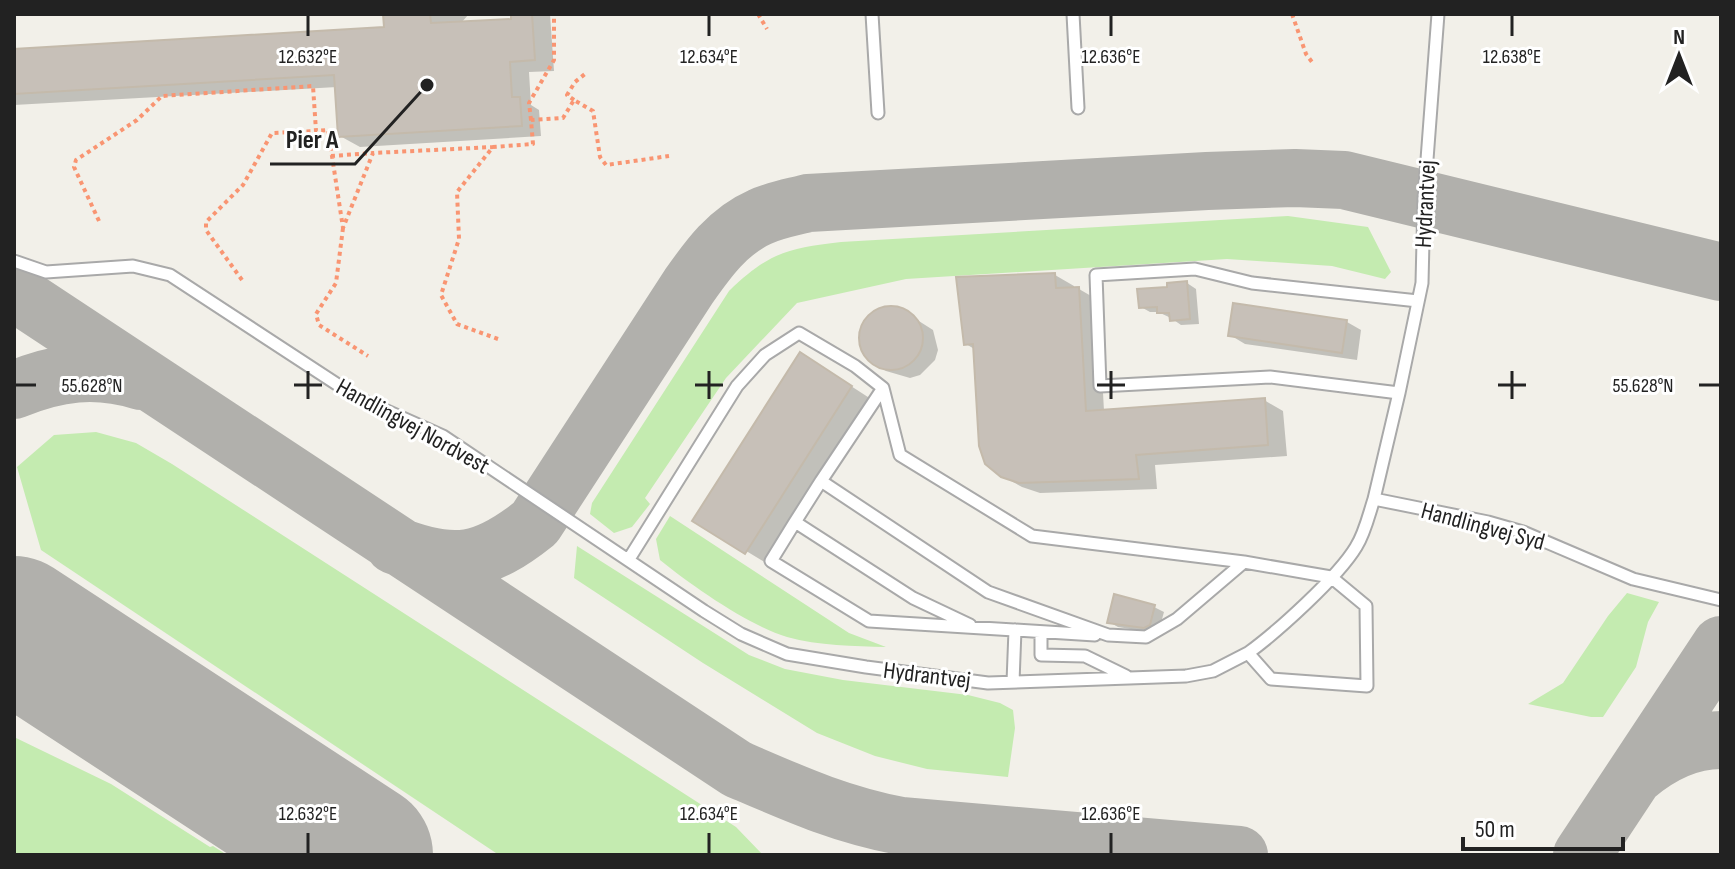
<svg xmlns="http://www.w3.org/2000/svg" width="1735" height="869" viewBox="0 0 1735 869" font-family="'Sofia Sans Condensed',sans-serif">
  <rect width="100%" height="100%" fill="#f2f0e9"/>
  <path fill="#c4ebb0" d="M1288 216 1368 227 1391 272 1385 279 1332 266 1227 259 906 279 797 303 726 378 645 498 650 504 632 527 614 533 590 514 592 503 729 291C768 253 788 248 841 242Z
    M96 432 136 443 172 464 736 827 763 855H499L41 550 17 467 54 435Z
    M670 516 849 633 886 647C854 646 819 646 787 637 748 625 692 586 660 560L656 539Z
    M577 546 749 655 785 669 843 680 968 695 1000 703 1013 710 1015 728 1008 777 927 769 875 756 817 733 703 663 574 578Z
    M1627 593 1659 602 1648 622 1636 667 1603 717H1591L1528 704 1563 683 1608 616Z
    M14 737 111 784 210 847 213 846 227 855H14Z"/>
  <path fill="#0003" d="M385 14H469L460 24 513 21V14H550L554 71 529 72 531 105 539 110 541 136 360 147 340 136 337 87 14 105V51L387 29Z
    M1055 275 1074 286V289H1079L1098 300 1104 411 1264 400 1283 411 1287 456 1155 465 1157 489 1040 493 1022 487 1002 476 976 350 966 344Z
    M1187 283 1196 289 1199 324 1181 325 1171 318 1158 312H1150L1141 307 1169 289Z
    M889 307 900 309 933 330 938 350 935 360 920 375 910 378 886 371 871 362 861 341 865 322 871 315Z
    M1347 322 1361 330 1357 360 1245 344 1230 335Z
    M820 366 871 399 766 563 695 520Z
    M1154 607 1164 612 1159 630 1155 633 1118 627 1109 622Z"/>
  <g fill="none" stroke-linecap="round" stroke-linejoin="round">
    <path stroke="#b1b0ac" stroke-width="58" d="M17 294 737 769C795 794 839 814 901 826L1239 855
      M14 390C57 372 96 367 141 381
      M394 545C454 569 485 563 535 523L689 286C708 259 728 231 760 217 775 210 793 207 808 203L1207 181 1295 178 1344 180 1721 272
      M1636 775C1661 754 1688 740 1721 740
      M1582 855 1721 645"/>
    <path stroke="#b1b0ac" stroke-width="144" d="M14 628 361 855"/>
  </g>
  <path fill="#c7c0b8" stroke="#c4baab" stroke-width="2" d="M383 14H430L431 23 511 19V14H532L535 60 510 62 512 97H520L522 126 338 137 334 75 14 94V49L384 27Z
    M1055 273 1056 288 1079 287 1086 411 1265 398 1268 445 1136 455 1139 479 1019 483 1001 477 985 464 979 446 973 344 964 345 956 277Z
    M1187 281 1190 319 1170 321 1169 313H1157V307L1139 308 1137 289 1167 287V283Z
    M1233 303 1347 320 1342 353 1228 336Z
    M859 338a32 32 0 1 1 64 0a32 32 0 1 1-64 0Z
    M800 352 852 386 745 554 692 521Z
    M1114 594 1155 605 1150 625 1144 628 1107 623Z"/>
  <g fill="none" stroke-linecap="round" stroke-linejoin="round">
    <g stroke="#a9a9a9" stroke-width="15">
      <path id="lane" d="M872 14 878 113
        M1073 14 1078 108
        M14 261 46 272 133 266 170 275 358 398 443 436 704 611 741 634 787 654 866 667 988 683 1186 676 1213 671 1248 653
        M883 388 821 481 988 592 1108 635 1146 637 1177 619 1244 562
        M1399 393 1422 283 1424 199 1438 14
        M821 481 795 522 913 598 970 625
        M1374 499 1399 393 1270 377 1100 386 1096 275 1195 269 1252 283 1418 301
        M795 522 771 561 869 621 1095 635
        M629 559 737 386 765 355 799 333 855 366 883 388 900 455 1032 536 1244 562 1331 577 1366 606 1367 686 1271 679 1248 653C1277 632 1338 577 1356 547 1365 533 1369 514 1374 499L1488 522 1523 532 1633 579 1721 600
        M1041 632V655L1085 656 1126 676
        M1013 682 1015 630"/>
    </g>
    <path stroke="#f99572" stroke-width="4" stroke-dasharray="4 4" stroke-linecap="butt" d="M758 14 767 29
      M1292 14 1306 54 1312 62
      M574 100 567 95 575 82 585 74
      M531 120 529 103 554 60V14
      M331 156 373 153
      M99 221 74 167 76 160 137 120 162 96 313 86 316 131 328 130 343 228 373 153 493 147
      M343 228 336 283 316 314 319 325 368 356
      M242 280 206 230V222L243 185 272 133 316 131
      M498 339 457 324 441 295 459 239 457 192 493 147 533 144 531 120 563 118 574 100 593 111 600 157 606 165 669 156"/>
    <use href="#lane" stroke="#fff" stroke-width="11"/>
  </g>
  <path fill="none" stroke="#222" stroke-width="3" d="M308 16V36M709 16V36M1111 16V36M1512 16V36M308 371V399M709 371V399M1111 371V399M1512 371V399M16 385H36M294 385H322M695 385H723M1097 385H1125M1498 385H1526M1699 385H1719M308 833V853M709 833V853M1111 833V853"/>
  <g text-anchor="middle" stroke-width="6" stroke-linejoin="round" paint-order="stroke">
    <g font-size="24" fill="#222" stroke="#fff">
      <text transform="translate(1425 204) rotate(-87)" y="8">Hydrantvej</text>
      <text transform="translate(413 426) rotate(29)" y="8">Handlingvej Nordvest</text>
      <text transform="translate(1483 526) rotate(15)" y="8">Handlingvej Syd</text>
      <text transform="translate(927 675) rotate(7)" y="8">Hydrantvej</text>
    </g>
  </g>
  <g font-size="20" text-anchor="middle" fill="#222" stroke="#fff" stroke-width="6" stroke-linejoin="round" paint-order="stroke">
    <text x="308" y="63">12.632°E</text>
    <text x="709" y="63">12.634°E</text>
    <text x="1111" y="63">12.636°E</text>
    <text x="1512" y="63">12.638°E</text>
    <text x="92" y="392">55.628°N</text>
    <text x="1643" y="392">55.628°N</text>
    <text x="308" y="820">12.632°E</text>
    <text x="709" y="820">12.634°E</text>
    <text x="1111" y="820">12.636°E</text>
  </g>
  <path fill="none" stroke="#222" stroke-width="3" d="M427 85L355 164H270"/>
  <circle fill="#222" stroke="#fff" stroke-width="3" cx="427" cy="85" r="8"/>
  <g font-size="26" text-anchor="middle" font-weight="bold" fill="#222" stroke="#fff" stroke-width="6" stroke-linejoin="round" paint-order="stroke">
    <text x="312" y="148">Pier A</text>
  </g>
  <rect width="1735" height="869" fill="none" stroke="#222222" stroke-width="32"/>
  <g transform="translate(1679 56)" stroke="#ffffff" stroke-width="6" paint-order="stroke">
  <path d="M0-6L14 30L0 20L-14 30Z" fill="#222222"/>
  <text y="-12" font-size="22" font-weight="bold" text-anchor="middle" fill="#222222">N</text>
  </g>
  <path d="M1463 837v12h160v-12" fill="none" stroke="#222222" stroke-width="4"/>
  <text x="1475" y="837" font-size="24" fill="#222222" stroke="#ffffff" stroke-width="6" paint-order="stroke">50 m</text>
</svg>
